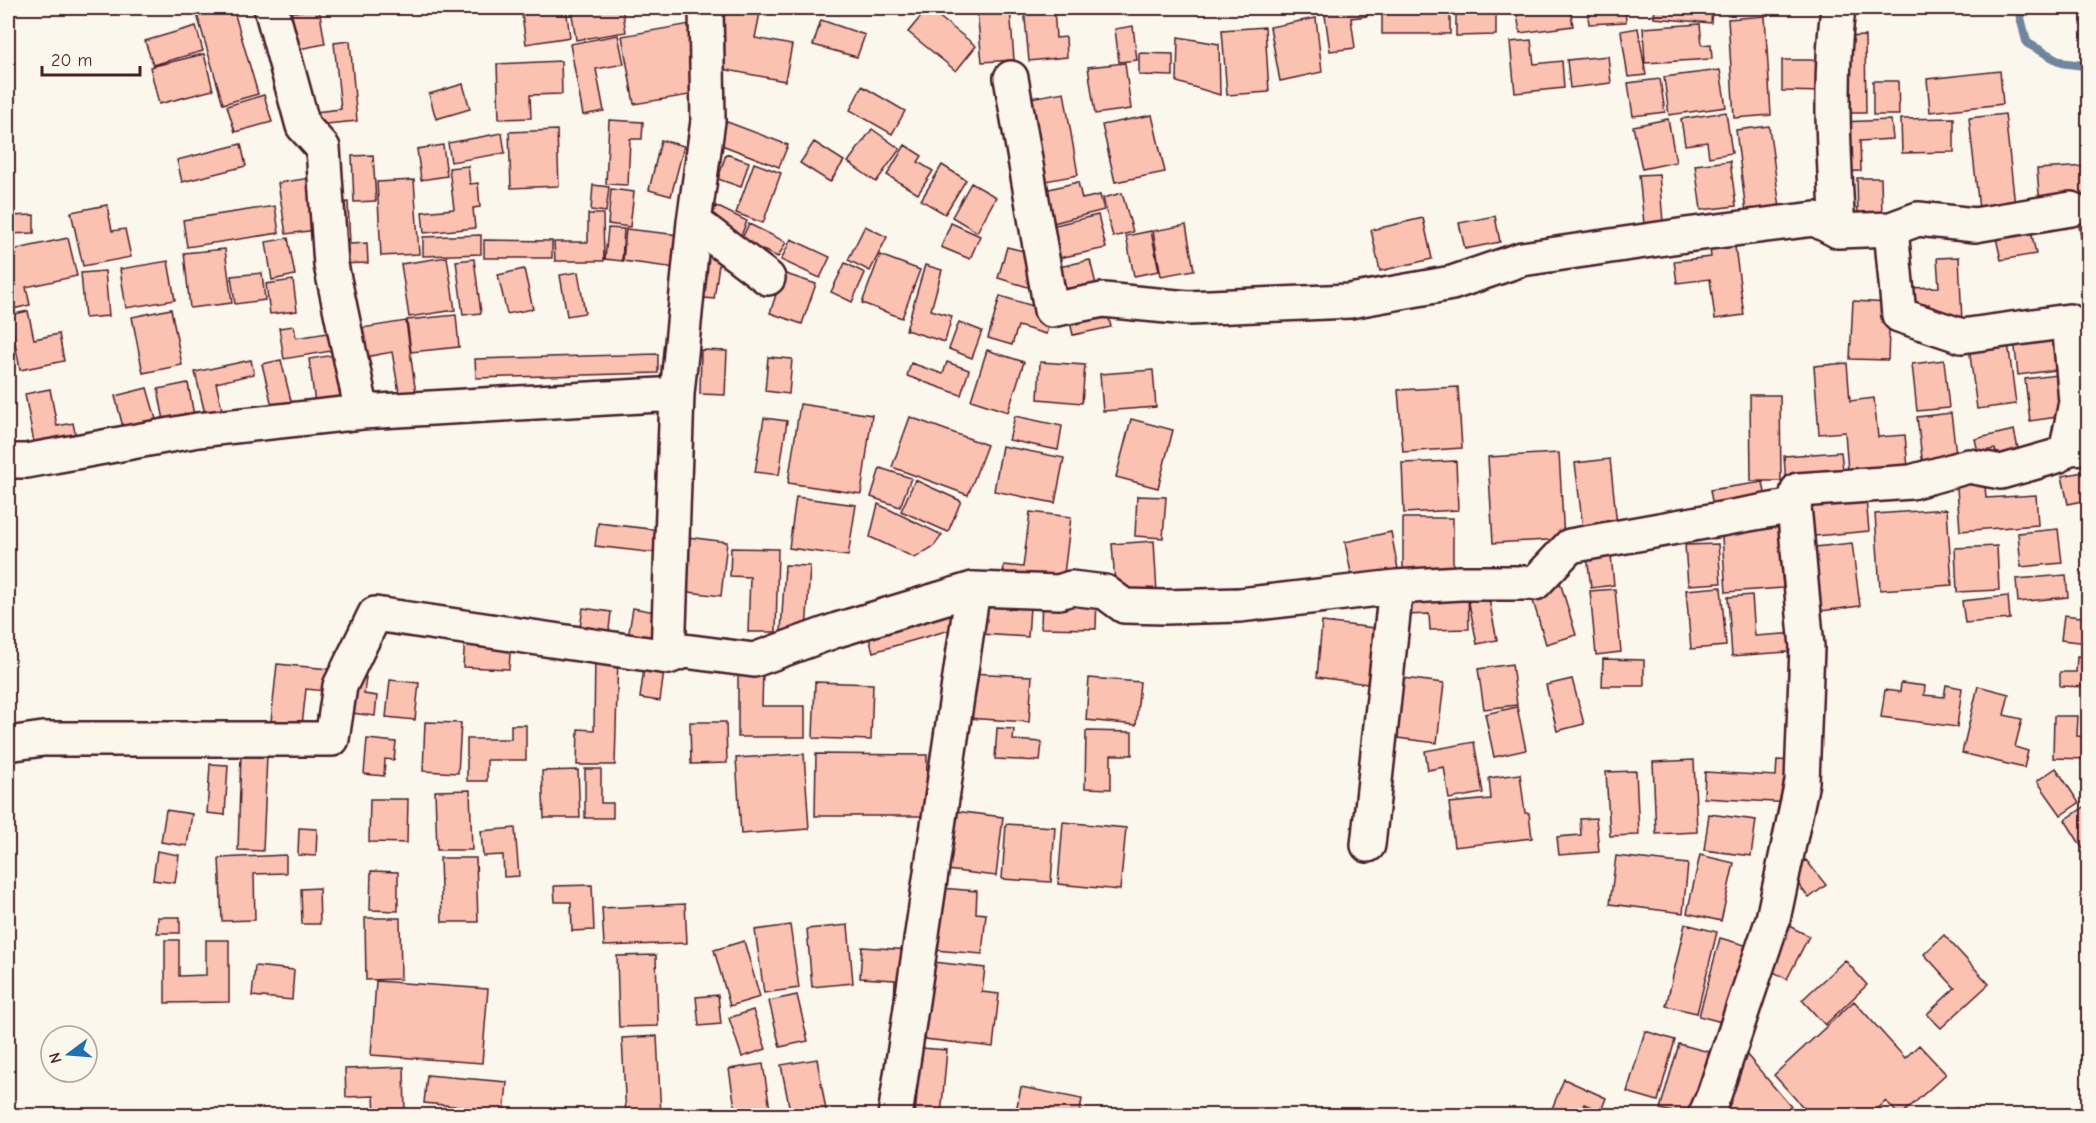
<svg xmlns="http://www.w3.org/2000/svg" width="2096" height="1123" viewBox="0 0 2096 1123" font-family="'Comic Neue',sans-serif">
  <rect width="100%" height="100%" fill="#fbf7ec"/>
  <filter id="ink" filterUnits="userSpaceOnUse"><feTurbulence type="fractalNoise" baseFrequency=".0167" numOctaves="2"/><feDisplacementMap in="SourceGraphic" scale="12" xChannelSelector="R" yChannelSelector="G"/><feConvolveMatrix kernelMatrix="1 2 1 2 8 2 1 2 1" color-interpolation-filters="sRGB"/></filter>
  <g filter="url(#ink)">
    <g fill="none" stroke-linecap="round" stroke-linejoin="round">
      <path stroke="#70869e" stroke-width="9" d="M2018 8 2027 43 2063 63 2088 66"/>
    </g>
    <path fill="#fbc1b1" stroke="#4a1f2b" stroke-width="1.5" d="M135 8H153L136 12Z
      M208 8H233L258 94 223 104 196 11Z
      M319 8 325 44 288 51 282 14Z
      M521 8H566L570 37 526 44Z
      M571 8H622L626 32 576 40Z
      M723 8H761L755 38 792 45 785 81 711 67Z
      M928 8 976 46 956 71 908 32Z
      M1010 8 1014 60 982 62 977 11Z
      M1024 8H1054L1056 38 1066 37 1067 57 1029 61Z
      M1324 8H1365L1367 16 1351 18 1355 48 1330 51Z
      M1382 8H1450V34H1382Z
      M1456 8H1496V35L1456 36Z
      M1516 8H1570L1573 26 1520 33Z
      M1587 8H1625L1626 22 1589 24Z
      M1655 8H1712L1711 23 1654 18Z
      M1765 16 1771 115 1734 118 1728 19Z
      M1316 18 1322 72 1280 81 1270 27Z
      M821 20 865 35 857 57 813 45Z
      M690 24 702 93 634 104 622 36Z
      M1700 24 1702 45 1711 44 1712 59 1645 63 1643 28Z
      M196 26 203 51 153 65 145 41Z
      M1133 26 1137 60 1119 62 1115 29Z
      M1265 27 1269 92 1227 95 1222 30Z
      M1638 28 1646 75 1628 77 1621 31Z
      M618 35 624 64 596 69 604 111 583 115 570 44Z
      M1865 36 1866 113H1841L1840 37Z
      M1178 37 1219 44 1220 95 1177 82Z
      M1531 40 1534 64 1562 61 1564 88 1515 93 1510 42Z
      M350 41 357 121 316 125 315 112 341 109 334 43Z
      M1139 53 1173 54V76L1139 75Z
      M204 54 213 90 159 104 150 67Z
      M1608 56 1611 83 1570 88 1567 60Z
      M1782 60H1824V92L1782 91Z
      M561 61 562 94 530 95 531 118 499 119 497 64Z
      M1125 63 1131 109 1095 114 1088 67Z
      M1720 70 1726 107 1669 115 1664 77Z
      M2000 71 2003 104 1930 112 1927 79Z
      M1660 79 1665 112 1633 116 1628 83Z
      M1873 81H1898L1899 115H1873Z
      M463 84 470 109 436 119 429 94Z
      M862 86 905 111 892 134 850 110Z
      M1064 92 1078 175 1046 181 1030 98Z
      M264 95 272 122 235 132 227 106Z
      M1726 112 1732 153 1709 157 1707 142 1685 145 1681 119Z
      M2005 114 2015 205 1979 209 1969 118Z
      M1152 115 1165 172 1115 182 1102 125Z
      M1954 118V152L1902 153 1901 119Z
      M1668 119 1676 162 1642 169 1633 126Z
      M609 120 643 122 642 139H630L628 185 606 184Z
      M722 120 788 145 779 167 714 142Z
      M1891 120 1893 139 1860 141 1861 171 1843 172 1840 122Z
      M1769 126 1780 208 1746 212 1736 130Z
      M872 129 900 149 876 182 848 162Z
      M557 130 559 186 511 188 509 132Z
      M502 133 505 153 451 162 448 143Z
      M661 140 684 146 671 196 649 190Z
      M814 142 844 161 830 182 800 163Z
      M241 144 246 166 182 182 177 160Z
      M443 145 447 176 421 180 417 149Z
      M905 145 922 156 918 162 933 171 918 194 887 175Z
      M726 154 749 162 741 187 718 179Z
      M373 155 376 201 354 202 352 156Z
      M1730 161 1736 206 1701 210 1695 165Z
      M754 163 781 173 763 223 736 213Z
      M942 165 966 180 945 214 921 200Z
      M468 166 470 184 478 183 480 207 473 208 475 228 424 233 422 212 454 209 449 168Z
      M2088 166V202L2040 206 2037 169Z
      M1659 174 1663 222 1644 224 1639 175Z
      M316 177 324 229 286 234 278 183Z
      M1857 178H1881L1882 217 1858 218Z
      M414 180 419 254 381 256 377 182Z
      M1078 182 1082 199 1100 195 1104 210 1053 223 1045 190Z
      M971 183 996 197 977 232 952 217Z
      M593 185 609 187 606 212 591 210Z
      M611 189 634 192 630 227 608 224Z
      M1122 193 1133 232 1113 237 1103 198Z
      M348 202 350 244 367 243 368 263 335 264 332 203Z
      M107 205 112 231 125 229 131 257 83 266 71 212Z
      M275 206 279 233 187 247 183 220Z
      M716 206 747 221 740 238 708 224Z
      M2088 209V270L2076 212Z
      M588 214H603L604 261H555L554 242H588Z
      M34 215V233L8 234V216Z
      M1098 215 1106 248 1059 258 1051 226Z
      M1495 216 1500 242 1465 249 1459 223Z
      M1423 218 1432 259 1380 271 1371 230Z
      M2029 222 2036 254 2001 260 1994 229Z
      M951 223 980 236 970 259 941 247Z
      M749 224 786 242 778 257 741 240Z
      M1186 225 1194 270 1161 276 1153 231Z
      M865 226 887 237 870 271 848 260Z
      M608 228 624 229 622 261 605 259Z
      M626 229 679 235 676 268 623 261Z
      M1151 231 1159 271 1134 276 1126 236Z
      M1733 231 1744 315 1715 319 1710 279 1677 283 1674 261 1711 257 1708 234Z
      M481 235V254L423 256V237Z
      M68 238 77 276 26 287 30 305 13 309 8 285V251Z
      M288 238 295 275 272 280 266 242Z
      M791 239 830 257 820 278 781 260Z
      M484 240 552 241V258H484Z
      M701 246 721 250 714 299 694 297Z
      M1007 247 1040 255 1031 288 998 278Z
      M225 249 232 303 190 308 184 253Z
      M880 255 920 270 902 318 862 303Z
      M447 257 455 310 409 317 401 264Z
      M1959 257 1962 322 1930 324 1929 304 1907 305 1906 288 1939 287 1937 258Z
      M474 259 481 313 463 315 456 261Z
      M1090 260 1098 293 1062 301 1055 268Z
      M168 261 175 300 126 308 120 269Z
      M845 263 865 273 852 302 831 292Z
      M925 265 942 270 931 310 952 316 945 342 906 330Z
      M524 269 533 309 507 314 498 275Z
      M105 271 109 316 85 318 81 273Z
      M578 272 585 313 567 316 560 275Z
      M262 273 265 300 235 304 231 276Z
      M783 273 816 284 802 324 770 313Z
      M293 280 297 311 270 314 266 284Z
      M1000 296 1053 312 1046 334 1018 326 1012 345 988 338Z
      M1853 301 1890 303 1888 360 1850 359Z
      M1106 305 1111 327 1073 335 1068 313Z
      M171 309 182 365 143 373 132 317Z
      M28 311 34 339 59 334 64 361 20 370 10 315Z
      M456 315 459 347 411 352 407 320Z
      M406 321 416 395 400 398 392 352 354 359 349 330Z
      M959 322 982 331 972 358 949 349Z
      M294 326 296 338 340 331 343 349 284 359 279 328Z
      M2058 333 2063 369 2018 375 2014 339Z
      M2008 342 2016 404 1977 409 1969 347Z
      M701 350 727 351 725 395 700 394Z
      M987 350 1024 362 1008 412 971 400Z
      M340 354 346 399 315 403 309 359Z
      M658 354V373L476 378 475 359Z
      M768 357 792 359 789 394 765 391Z
      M251 360 254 374 216 383 224 418 207 422 195 372Z
      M281 360 292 405 273 410 262 364Z
      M1944 360 1949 408 1917 411 1912 364Z
      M947 362 969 370 961 395 907 376 911 363 943 374Z
      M1040 362 1085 365 1082 403 1038 399Z
      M1847 363 1850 401 1874 398 1878 437 1905 435 1909 479 1849 484 1845 432 1819 434 1814 366Z
      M1153 370 1156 407 1103 411 1100 374Z
      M2065 374 2071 415 2030 421 2025 379Z
      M188 383 195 421 165 426 158 389Z
      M1458 387 1462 448 1403 452 1398 390Z
      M147 388 158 426 125 435 115 396Z
      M50 389 57 426 73 423 78 446 36 454 25 394Z
      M1750 395H1780L1781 481H1751Z
      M800 404 872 415 861 494 788 483Z
      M1951 413 1957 462 1923 466 1917 417Z
      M1015 416 1062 426 1058 450 1009 440Z
      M910 417 987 445 968 495 892 467Z
      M764 418 787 421 779 475 755 472Z
      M1131 419 1173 430 1158 488 1116 477Z
      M2014 430 2021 463 1999 468 1995 449 1978 452 1975 439Z
      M1002 446 1064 458 1055 503 994 491Z
      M1841 452 1844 479 1786 484 1784 456Z
      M1559 453 1564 539 1493 543 1488 457Z
      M1610 459 1617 525 1583 529 1575 463Z
      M1456 461 1458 510 1404 513 1402 463Z
      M880 468 911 478 900 507 871 497Z
      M2088 471V500L2068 504 2062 476Z
      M1984 472 1986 498 2036 495 2038 525 1960 531 1956 473Z
      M915 480 961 501 948 532 901 511Z
      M1763 482 1767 504 1714 513 1710 490Z
      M1865 488 1869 531 1805 537 1801 494Z
      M1137 496 1166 497 1163 538 1135 536Z
      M796 497 856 505 848 556 789 548Z
      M878 504 942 535 934 546 915 558 870 537Z
      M1947 509 1952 585 1880 590 1875 514Z
      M1030 512 1071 517 1062 590 1002 582 1004 565 1023 567Z
      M1403 518H1453V575H1403Z
      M1778 520 1783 588 1726 592 1721 524Z
      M598 523 668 531 665 554 595 546Z
      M2058 529 2062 563 2021 567 2018 533Z
      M1391 532 1398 569 1352 578 1345 542Z
      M687 537 727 542 721 596 681 591Z
      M1154 541 1157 593 1116 596 1112 544Z
      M1852 543 1860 606 1813 612 1806 548Z
      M1718 544 1721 583 1688 585 1685 545Z
      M1610 545 1614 585 1591 588 1586 548Z
      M1997 546 1999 590 1957 592 1955 548Z
      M731 548 778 549 776 632H748L750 577 730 576Z
      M785 565 810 566 806 633 781 632Z
      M2066 575 2068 597 2018 602 2016 579Z
      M1560 582 1576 635 1546 644 1530 591Z
      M1721 587 1726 646 1691 649 1686 590Z
      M1615 589 1621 652 1596 655 1590 591Z
      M1468 593 1469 629 1430 630 1429 614 1407 615 1406 596Z
      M1042 594H1097L1096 629 1041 628Z
      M1488 595 1497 640 1477 644 1468 598Z
      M1752 595 1755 636 1798 633 1800 651 1732 656 1728 597Z
      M2008 596 2010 619 1965 623 1962 601Z
      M953 603 960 627 873 652 866 627Z
      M981 603 1030 607 1028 637 979 634Z
      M583 608 611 612 608 638 579 634Z
      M633 608 661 613 655 649 627 644Z
      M2064 615 2088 618V643L2061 640Z
      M1322 622 1375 628 1367 684 1317 677Z
      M465 637 511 639 509 669 463 667Z
      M595 655H618L615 765H577L578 729 594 730Z
      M2077 656 2088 657V687L2060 686V672H2076Z
      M1603 659 1644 660V686H1602Z
      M645 661 665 664 660 701 640 698Z
      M277 664 329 669 326 691 306 689 301 735 270 731Z
      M1512 664 1517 705 1484 709 1478 669Z
      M738 671H763L762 706H805V737H738Z
      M969 673 1032 676 1029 722 966 718Z
      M348 675 366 677 364 694 377 696 375 716 343 712Z
      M1089 678 1140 682 1136 725 1086 720Z
      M1403 678 1444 683 1437 743 1397 738Z
      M1572 679 1584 724 1557 731 1546 685Z
      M390 680 419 683 415 720 386 717Z
      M815 682 873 684 871 740 813 738Z
      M1901 683 1925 686 1924 695 1944 697 1946 685 1962 688 1957 727 1881 717 1885 690 1900 692Z
      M1978 686 2009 694 2004 715 2022 719 2015 747 2028 751 2024 768 1962 753Z
      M1517 707 1526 750 1494 757 1485 714Z
      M2054 716H2078L2077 736 2088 737V759L2053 758Z
      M425 722 461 723 458 773 423 771Z
      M690 722H726L727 763 691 764Z
      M511 725H526V760H487V781H467V739H511Z
      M997 728 1014 729 1013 740 1042 742 1040 761 995 759Z
      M1086 731 1132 732V755H1111V789L1085 788Z
      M367 739 396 742 394 760 385 759 384 776 364 774Z
      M1474 742 1483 793 1449 799 1444 767 1428 770 1425 751Z
      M241 753 267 755 263 851 238 850Z
      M804 754 809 829 741 834 736 758Z
      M816 754 927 755 926 816H815Z
      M1694 760 1697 832 1656 834 1653 762Z
      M1777 760 1794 761 1792 803 1704 798 1705 772 1776 776Z
      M210 764 228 765 225 815 207 813Z
      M2056 768 2079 803 2061 815 2037 781Z
      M585 769H601V803H613V818H585Z
      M578 770 580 818H544L542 771Z
      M1636 771 1639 835 1610 836 1606 772Z
      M1520 774 1525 813H1529L1532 838 1454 847 1449 803 1491 799 1489 778Z
      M470 790 472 850H437L435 791Z
      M370 799H408L407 843 369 842Z
      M2086 806 2088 811V857L2065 820Z
      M166 810 192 814 187 846 161 842Z
      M954 811 1003 817 996 876 947 870Z
      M1709 814 1756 820 1751 856 1704 850Z
      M1596 818 1599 852 1559 855 1557 837 1581 835 1580 819Z
      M1063 822 1126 828 1120 890 1058 884Z
      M1006 824 1055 827 1051 882 1002 879Z
      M299 828 317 829 316 856 298 855Z
      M515 828 519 876 504 877 503 855 483 856 481 831Z
      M157 851 179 855 175 883 153 880Z
      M286 855V873L254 874 255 920 222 921 219 858Z
      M1700 855 1734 863 1721 921 1687 913Z
      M1616 856 1688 864 1683 913 1610 904Z
      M440 858H476L478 922H442Z
      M1806 860 1826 885 1809 898 1790 874Z
      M371 871 398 872V911L370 910Z
      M592 885 594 930 572 931 571 902H555L554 886Z
      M319 888 320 924H302L301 889Z
      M940 888 977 891 976 913 986 914 982 954 934 950Z
      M685 904 687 943 604 946 602 908Z
      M158 917H180V933H157Z
      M365 918H400L401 979 366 980Z
      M1783 923 1809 936 1787 979 1762 966Z
      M1685 924 1717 932 1697 1013 1666 1006Z
      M790 925 799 988 764 993 755 930Z
      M848 925 853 983 812 987 807 929Z
      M1944 935 1989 984 1941 1028 1927 1014 1955 988 1924 954Z
      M1720 938 1745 945 1725 1023 1699 1016Z
      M165 940H179V976L206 975V940H229V1002L165 1003Z
      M744 941 760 997 730 1006 714 950Z
      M862 947 911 950 908 1004 894 1003 895 980 860 978Z
      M656 955 658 1026 619 1027 617 956Z
      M1845 960 1867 985 1825 1025 1802 1000Z
      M934 962 985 968 982 992 999 994 993 1047 925 1039Z
      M255 966 294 970 292 1000 252 996Z
      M376 981 488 989 482 1063 371 1055Z
      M718 995 721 1024 699 1026 696 997Z
      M797 995 808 1041 780 1047 769 1001Z
      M1854 1001 1905 1058 1919 1045 1946 1074 1900 1116 1886 1101 1870 1116H1811L1774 1075Z
      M753 1010 766 1049 742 1057 729 1018Z
      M1645 1031 1675 1040 1658 1101 1627 1092Z
      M657 1036 661 1116H626L622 1038Z
      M1679 1044 1709 1052 1690 1116 1660 1109Z
      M921 1048 947 1050 941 1116H915Z
      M1746 1054 1792 1108 1783 1116 1719 1113Z
      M817 1059 827 1116H791L781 1065Z
      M763 1064 770 1109 736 1114 729 1069Z
      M404 1067 405 1116H375L374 1096 346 1097 345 1069Z
      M427 1075 507 1082 504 1116H472L473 1108 424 1103Z
      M1564 1079 1606 1098 1601 1111 1584 1104 1580 1116H1549Z
      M1021 1087 1082 1099 1079 1116H1041L1016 1111Z
      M1956 1108 1963 1116H1948Z"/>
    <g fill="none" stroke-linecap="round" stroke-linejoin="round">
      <g stroke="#4a1f2b" stroke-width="38">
        <path id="minor" d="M271 8 303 126 323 148 331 265 362 412
          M1011 78 1051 310 1103 300 1188 308 1350 301 1452 283 1522 259 1686 235 1815 219 1838 231 1891 229 1899 315 1962 336 2069 321 2076 402 2067 448 2088 447
          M694 222 768 278
          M1891 229 1918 219 1975 225 2071 209
          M1838 231C1834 157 1829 81 1838 8
          M8 461H26L198 430 362 412 677 394
          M668 657 677 394 694 222 708 121 706 8
          M8 744 43 739H332L340 686 375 614 668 657 684 651 754 660 837 630 973 589 1059 592 1071 588 1105 592 1124 606 1165 607 1240 605 1396 587 1460 583H1535L1570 546 1794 506
          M1368 845 1396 587
          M895 1116 973 589
          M1705 1116 1714 1095 1773 919 1802 782 1807 647 1794 506 1798 490 1911 482 1969 466 2001 472 2057 456 2067 448"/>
      </g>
      <use href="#minor" stroke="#fbf7ec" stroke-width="33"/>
    </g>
  </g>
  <rect width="2096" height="1123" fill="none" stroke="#fbf7ec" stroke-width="30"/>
  <rect x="15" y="15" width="2066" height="1093" fill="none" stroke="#4a1f2b" stroke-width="2" filter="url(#ink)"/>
  <g transform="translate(69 1054) rotate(254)"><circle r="28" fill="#fbf7ec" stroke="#b4a19f" stroke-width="1.5"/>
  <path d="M0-4.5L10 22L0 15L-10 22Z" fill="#1f6fb2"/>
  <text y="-9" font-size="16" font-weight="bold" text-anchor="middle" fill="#4a1f2b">N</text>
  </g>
  <path d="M42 66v9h98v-9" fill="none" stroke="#4a1f2b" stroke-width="3"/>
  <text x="51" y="66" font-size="18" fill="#4a1f2b" stroke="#fbf7ec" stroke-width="4.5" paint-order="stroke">20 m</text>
</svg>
